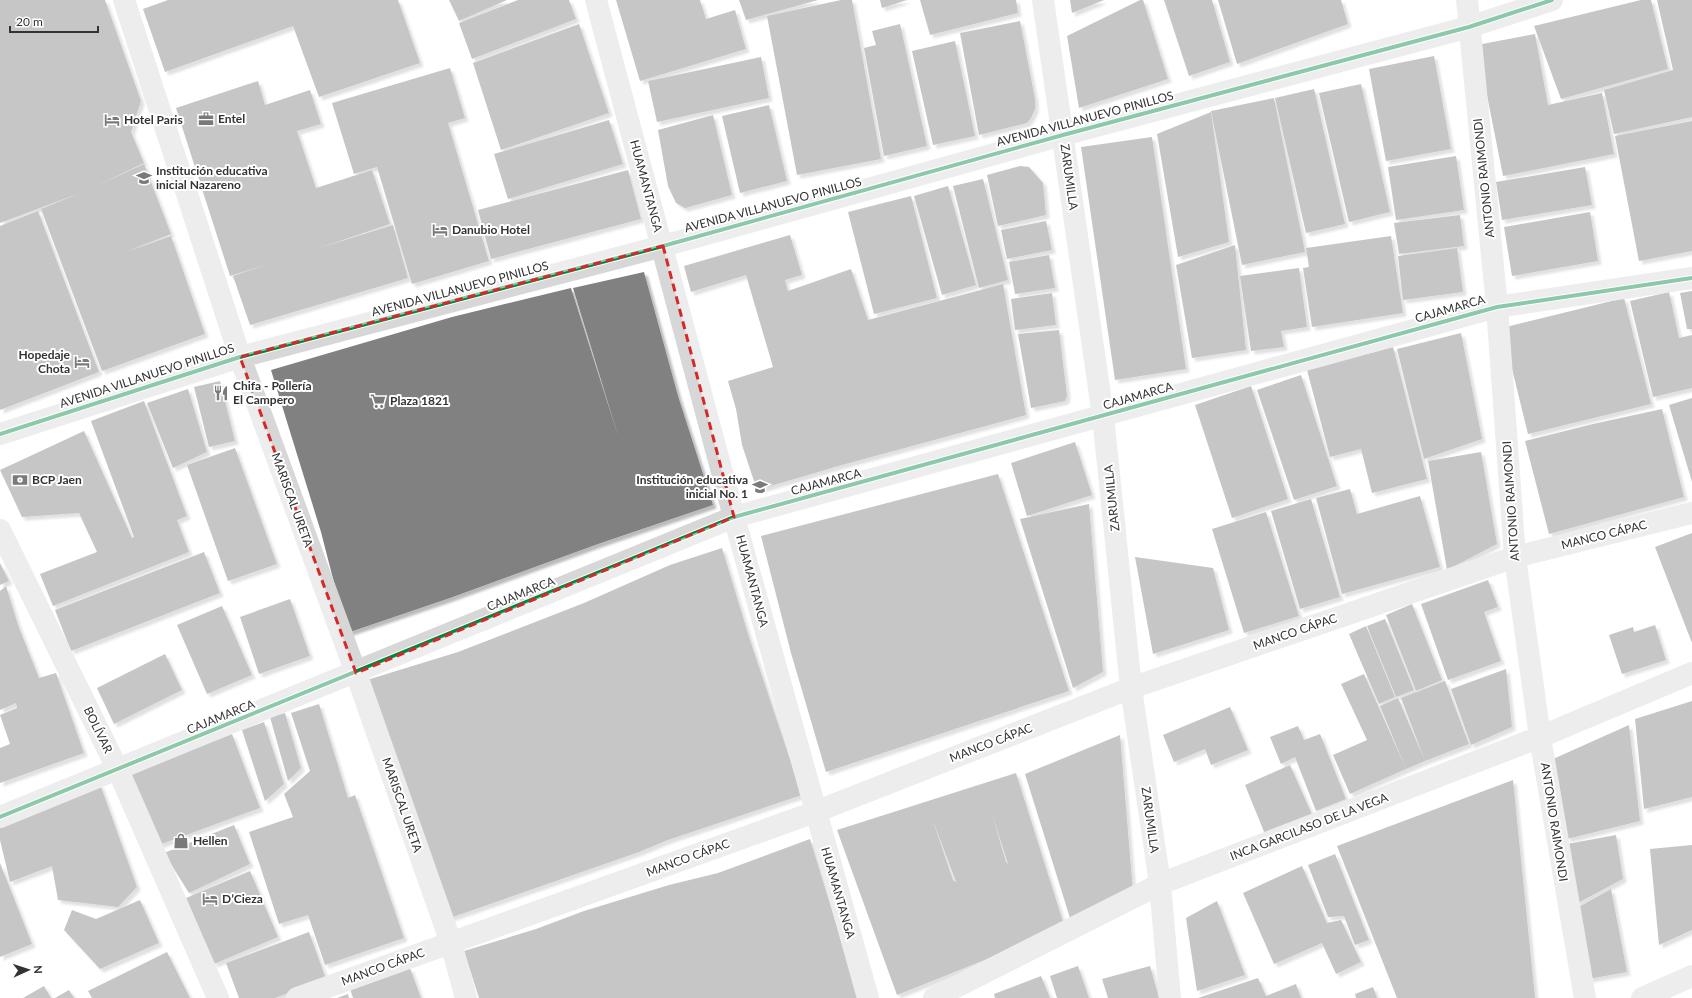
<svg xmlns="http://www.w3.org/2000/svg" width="1692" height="998" viewBox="0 0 1692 998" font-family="Lato,sans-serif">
  <defs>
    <filter id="shadow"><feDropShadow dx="3.5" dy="3.5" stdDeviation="1" flood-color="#0004"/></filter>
  </defs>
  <rect width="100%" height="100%" fill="#fff"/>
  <path fill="#818181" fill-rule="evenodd" filter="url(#shadow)" d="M0 0H105L141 101 131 132 144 163 94 187 144 164 171 234 126 252 171 236 205 334 102 371 41 209 80 193 0 223Z
    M168 0H398L420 63 319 97 293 26 165 72 143 9Z
    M449 0H507L459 21Z
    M518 0H569L576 19 472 59 459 23Z
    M616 0H700L706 19 735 10 746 49 640 81Z
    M739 0H818L746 20Z
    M841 0H852L881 159 797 175 767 16Z
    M880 0H907L882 8Z
    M920 0H1016L1018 13 930 35Z
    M1070 0H1104L1072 13Z
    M1140 0H1143L1168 79 1079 108 1067 36Z
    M1164 0H1212L1230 62 1189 76Z
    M1218 0H1341L1348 24 1237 64Z
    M1641 0H1651L1668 69 1561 99 1534 26Z
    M1657 0H1692V117L1614 134 1604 90 1673 70Z
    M1020 21 1035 99V109L1031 118 1027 123 979 135 960 33Z
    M579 24 609 113 501 150 473 63Z
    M900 24 927 146 884 156 864 48 876 45 872 31Z
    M1535 34 1548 105 1602 93 1614 154 1503 176 1477 45Z
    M955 41 975 136 933 145 912 51Z
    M1434 56 1451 149 1386 161 1369 69Z
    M761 57 769 98 657 122 648 81Z
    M450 68 465 118 448 123 489 261 412 284 377 167 354 174 332 103Z
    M258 81 265 105 310 90 321 124 297 131 316 188 372 170 390 224 319 248 393 225 408 278 250 325 233 276 268 264 230 276 176 108Z
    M1361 84 1390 212 1349 222 1319 93Z
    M1314 89 1345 224 1306 233 1275 98Z
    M1274 98 1305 252 1242 265 1211 111Z
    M769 105 787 181 740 193 722 116Z
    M1211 112 1229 242 1178 257 1157 134Z
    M713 115 732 195 685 208 676 203 668 186 658 130Z
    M609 120 623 164 508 199 494 154Z
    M1692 121V251L1639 261 1615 136Z
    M1152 137 1186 369 1115 380 1081 147Z
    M1456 156 1464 210 1396 220 1388 167Z
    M1020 166 1029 167 1043 183 1046 215 998 226 987 175Z
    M1585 167 1592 205 1502 220 1496 182Z
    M628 170 641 219 491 259 478 210Z
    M983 179 1008 280 979 288 953 186Z
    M948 186 976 285 942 295 914 196Z
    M911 196 937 298 874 314 848 212Z
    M38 211 99 372 0 410V226Z
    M1590 212 1598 261 1512 276 1504 227Z
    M1460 215 1464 246 1399 254 1394 223Z
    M1046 221 1052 250 1007 259 1001 230Z
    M790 235 802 275 785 280 788 291 851 269 868 320 1003 284 1026 415 842 465 757 490 742 445 736 409 728 381 773 367 746 275 691 292 684 266Z
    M1391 236 1403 313 1312 327 1303 268 1309 267 1306 248Z
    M1235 245 1246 350 1192 358 1176 265Z
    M1457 248 1463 292 1403 300 1398 256Z
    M1049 255 1055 288 1015 294 1009 262Z
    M1299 268 1307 327 1281 331 1284 347 1251 351 1240 276Z
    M644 272 678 396 713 505 598 544 450 598 347 633 321 532 271 370 452 317 571 288 619 439 573 288Z
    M1692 291V329H1687L1680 293Z
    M1669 292 1679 338 1692 335V388L1653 397 1630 301Z
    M1052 293 1056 325 1015 330 1011 299Z
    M1624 298 1651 404 1528 434 1502 328Z
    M1059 330 1067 396 1065 401 1031 408 1018 334Z
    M1461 333 1482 439 1424 459 1397 349Z
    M1393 347 1427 479 1372 493 1361 449 1330 457 1307 370Z
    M1301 375 1337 486 1294 500 1257 390Z
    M220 381 235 441 209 447 194 387Z
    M1251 386 1288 499 1232 518 1195 405Z
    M188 389 207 452 173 468 147 403Z
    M1692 398V482L1669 405Z
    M144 401 187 516 177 520 189 552 53 606 40 574 97 552 79 513 22 517 0 470 84 431 132 538 134 537 91 421Z
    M1662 409 1684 497 1549 534 1525 441 1593 424Z
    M1075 442 1092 495 1027 516 1011 463Z
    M235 448 277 564 228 581 187 465Z
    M1481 452 1497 544 1447 570 1428 461Z
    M998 474 1069 691 826 772 791 653 761 536Z
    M1350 489 1357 514 1420 496 1440 567 1342 594 1316 498Z
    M1311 499 1340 597 1300 609 1271 511Z
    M1089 504 1103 672 1073 688 1020 519Z
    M1266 512 1299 616 1244 633 1212 529Z
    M1692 533V643L1655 547Z
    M722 548 749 637 802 795 668 840 639 852 447 919 367 680 458 652 584 603 670 565Z
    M204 552 220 593 71 651 55 610Z
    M1135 557 1213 568 1229 630 1153 654Z
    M0 563 9 581 0 585Z
    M1488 580 1498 607 1484 612 1501 661 1448 680 1421 604Z
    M6 586 18 625 39 678 56 673 84 753 0 783V748L10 744 0 715 17 708 16 703 0 710V591Z
    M290 599 310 656 259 674 240 617Z
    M1412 604 1442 680 1416 691 1386 615Z
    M222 606 252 675 207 694 177 625Z
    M1385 619 1414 690 1396 697 1367 626Z
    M1655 625 1666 660 1622 674 1609 635 1633 627 1634 632Z
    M1366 626 1395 697 1379 704 1349 634Z
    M165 654 182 690 114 724 97 688Z
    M1506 669 1512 727 1471 745 1451 689Z
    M1364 674 1406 769 1350 794 1333 755 1367 740 1341 684Z
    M1445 681 1469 744 1425 761 1401 698Z
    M1398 698 1425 761 1406 769 1380 706Z
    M1692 701V797L1644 809 1635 719Z
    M319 704 348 798 355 795 404 938 325 965 308 915 279 924 249 832 293 817 284 794 310 771 291 713Z
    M1230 707 1248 750 1211 765 1205 749 1174 762 1163 735Z
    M285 713 301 768 288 781 270 717Z
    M264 722 284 784 265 801 242 730Z
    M1629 725 1640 821 1567 839 1553 759Z
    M1298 726 1304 740 1320 734 1346 799 1316 811 1295 757 1281 764 1270 737Z
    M232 734 260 808 159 845 126 774Z
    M1120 735 1133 892 1070 918 1025 774Z
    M1290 765 1314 819 1267 839 1245 785Z
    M1016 773 1065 928 897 995 837 830ZM992 814 1008 864 1006 862ZM932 818 956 882 953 880Z
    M1513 780 1535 998H1397L1337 846Z
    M100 784 137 887 118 907 58 900 52 866 10 882 0 840V823Z
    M234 825 250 864 189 893 164 853Z
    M1616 835 1623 879 1572 906 1567 844Z
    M810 839 859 998H479L464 951 536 929 584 911 669 885 718 873Z
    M1692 845V930L1659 945 1650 849Z
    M1335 854 1369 940 1355 945 1344 916 1328 917 1308 865Z
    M0 863 32 944 0 957Z
    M1302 866 1327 923 1341 920 1361 962 1336 974 1322 943 1274 964 1243 893Z
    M250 871 278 937 214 964 186 898Z
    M1611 889 1627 972 1589 979 1575 909Z
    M140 900 159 943 100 969 64 930 72 910 96 919Z
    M1217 901 1245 975 1197 991 1186 918Z
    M309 932 326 979 275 998H239L226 963Z
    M167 952 190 998H92L88 991Z
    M1078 966 1089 998H1057L1050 976Z
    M1150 966 1159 998H1108L1102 979Z
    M410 968 421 998H353L350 989Z
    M1041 976 1050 998H995L994 994Z
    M1258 978 1266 996 1296 984 1301 998H1198Z
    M44 986 51 998H23Z
    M1373 987 1377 998H1356L1355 994Z
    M69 990 74 998H55Z
    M348 994 349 998H337Z"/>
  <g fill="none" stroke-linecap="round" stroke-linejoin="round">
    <path stroke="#d7d7d7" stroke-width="22" d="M124 0 240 357 356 673 451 943 466 998
      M596 0 734 517 868 998
      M1043 0 1103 416 1131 688 1160 884 1170 998
      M1467 0 1497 307 1515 557 1540 737 1585 998
      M0 530 118 770 218 998
      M0 817 734 517 1497 307 1692 278
      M297 998 815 812 1131 688 1515 557 1692 513
      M934 998 1160 884 1540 737 1692 673
      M1642 998 1692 976"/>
    <path stroke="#d7d7d7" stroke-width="22" d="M0 434 240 357 663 246 1063 135 1469 27 1552 0"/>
    <g stroke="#fff" stroke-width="6">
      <path id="cycleway" d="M0 434 240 357 663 246 1063 135 1469 27 1552 0
        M0 817 734 517 1497 307 1692 278"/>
    </g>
    <use href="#cycleway" stroke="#00873e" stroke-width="4"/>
  </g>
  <path d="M0 0H1692V998H0ZM663 246 734 517 356 673 240 357Z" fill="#fff" fill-opacity=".55" fill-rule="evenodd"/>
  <path fill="none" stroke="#d62828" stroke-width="3" stroke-dasharray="8 5" stroke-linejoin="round" d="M663 246 734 517 356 673 240 357Z"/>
  <defs>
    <g id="office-bare" transform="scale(1.2)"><path d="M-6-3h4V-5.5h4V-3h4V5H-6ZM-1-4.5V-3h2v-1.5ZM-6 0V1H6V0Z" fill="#7a7a7a" stroke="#fff" stroke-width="2.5" paint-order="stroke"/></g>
    <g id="hotel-bare" transform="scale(1.2)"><path d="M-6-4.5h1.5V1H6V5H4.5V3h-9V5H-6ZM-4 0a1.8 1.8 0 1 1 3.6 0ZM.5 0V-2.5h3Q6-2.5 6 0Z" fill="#7a7a7a" stroke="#fff" stroke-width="2.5" paint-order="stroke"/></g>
    <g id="school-bare" transform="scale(1.2)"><path d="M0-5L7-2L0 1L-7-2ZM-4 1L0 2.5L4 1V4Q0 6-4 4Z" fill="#7a7a7a" stroke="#fff" stroke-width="2.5" paint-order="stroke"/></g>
    <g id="restaurant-bare" transform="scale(1.2)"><path d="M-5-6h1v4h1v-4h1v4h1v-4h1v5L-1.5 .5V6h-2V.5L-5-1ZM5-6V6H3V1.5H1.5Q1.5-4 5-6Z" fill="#7a7a7a" stroke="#fff" stroke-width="2.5" paint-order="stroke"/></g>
    <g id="supermarket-bare" transform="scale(1.2)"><path d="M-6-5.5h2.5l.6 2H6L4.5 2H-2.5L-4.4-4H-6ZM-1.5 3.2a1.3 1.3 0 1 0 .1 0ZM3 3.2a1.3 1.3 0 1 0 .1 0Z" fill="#7a7a7a" stroke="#fff" stroke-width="2.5" paint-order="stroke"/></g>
    <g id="bank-bare" transform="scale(1.2)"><path d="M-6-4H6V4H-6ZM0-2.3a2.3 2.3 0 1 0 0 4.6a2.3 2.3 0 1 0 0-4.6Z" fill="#7a7a7a" stroke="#fff" stroke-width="2.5" paint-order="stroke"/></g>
    <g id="shop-bare" transform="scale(1.2)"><path d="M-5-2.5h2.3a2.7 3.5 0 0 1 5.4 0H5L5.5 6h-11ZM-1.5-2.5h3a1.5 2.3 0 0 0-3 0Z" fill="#7a7a7a" stroke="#fff" stroke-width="2.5" paint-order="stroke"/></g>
  </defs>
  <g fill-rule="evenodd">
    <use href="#office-bare" x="206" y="119"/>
    <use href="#hotel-bare" x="112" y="120"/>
    <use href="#school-bare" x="144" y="178"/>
    <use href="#hotel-bare" x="440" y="230"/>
    <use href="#hotel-bare" x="82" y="362"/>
    <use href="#restaurant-bare" x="221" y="393"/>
    <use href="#supermarket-bare" x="378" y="401"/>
    <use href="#bank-bare" x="20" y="480"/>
    <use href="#school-bare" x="760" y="487"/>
    <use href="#shop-bare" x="181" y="841"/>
    <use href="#hotel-bare" x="210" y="899"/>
  </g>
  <g text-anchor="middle" stroke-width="4" stroke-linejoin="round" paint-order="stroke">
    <g font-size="12" font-weight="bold" fill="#333" stroke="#fff" text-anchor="start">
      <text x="218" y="123">Entel</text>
      <text x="124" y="124">Hotel Paris</text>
      <text x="156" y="175">Institución educativa<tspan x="156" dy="14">inicial Nazareno</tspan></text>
      <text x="452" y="234">Danubio Hotel</text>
      <text x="70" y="359" text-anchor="end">Hopedaje<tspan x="70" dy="14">Chota</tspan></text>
      <text x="233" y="390">Chifa - Pollería<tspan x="233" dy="14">El Campero</tspan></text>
      <text x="390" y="405">Plaza 1821</text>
      <text x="32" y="484">BCP Jaen</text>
      <text x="748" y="484" text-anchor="end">Institución educativa<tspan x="748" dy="14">inicial No. 1</tspan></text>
      <text x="193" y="845">Hellen</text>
      <text x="222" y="903">D’Cieza</text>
    </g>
    <g font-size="12" fill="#333" stroke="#fff">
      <text transform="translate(1085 119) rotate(-15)" y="4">AVENIDA VILLANUEVO PINILLOS</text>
      <text transform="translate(1069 177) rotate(82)" y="4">ZARUMILLA</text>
      <text transform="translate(1484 178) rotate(-96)" y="4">ANTONIO RAIMONDI</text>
      <text transform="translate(646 186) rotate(75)" y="4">HUAMANTANGA</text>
      <text transform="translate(773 205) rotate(-15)" y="4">AVENIDA VILLANUEVO PINILLOS</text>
      <text transform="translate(460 289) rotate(-15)" y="4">AVENIDA VILLANUEVO PINILLOS</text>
      <text transform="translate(1450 309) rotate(-16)" y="4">CAJAMARCA</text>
      <text transform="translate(147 376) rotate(-18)" y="4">AVENIDA VILLANUEVO PINILLOS</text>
      <text transform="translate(1138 396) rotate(-16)" y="4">CAJAMARCA</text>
      <text transform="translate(826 482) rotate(-15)" y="4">CAJAMARCA</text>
      <text transform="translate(1112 498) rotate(-96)" y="4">ZARUMILLA</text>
      <text transform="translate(292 500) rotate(70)" y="4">MARISCAL URETA</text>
      <text transform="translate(1511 501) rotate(-94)" y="4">ANTONIO RAIMONDI</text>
      <text transform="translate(1604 535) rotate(-14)" y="4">MANCO CÁPAC</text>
      <text transform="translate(752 581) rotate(75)" y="4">HUAMANTANGA</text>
      <text transform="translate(521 594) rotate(-22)" y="4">CAJAMARCA</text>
      <text transform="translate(1295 632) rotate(-19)" y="4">MANCO CÁPAC</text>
      <text transform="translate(221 717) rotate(-22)" y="4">CAJAMARCA</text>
      <text transform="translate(98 730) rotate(64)" y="4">BOLÍVAR</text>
      <text transform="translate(991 743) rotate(-21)" y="4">MANCO CÁPAC</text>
      <text transform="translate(402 805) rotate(71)" y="4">MARISCAL URETA</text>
      <text transform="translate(1150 820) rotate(82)" y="4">ZARUMILLA</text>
      <text transform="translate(1554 822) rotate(81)" y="4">ANTONIO RAIMONDI</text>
      <text transform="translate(1309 827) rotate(-21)" y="4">INCA GARCILASO DE LA VEGA</text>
      <text transform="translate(688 858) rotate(-20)" y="4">MANCO CÁPAC</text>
      <text transform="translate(838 893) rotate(74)" y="4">HUAMANTANGA</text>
      <text transform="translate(383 967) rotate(-20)" y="4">MANCO CÁPAC</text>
    </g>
  </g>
  <g transform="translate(28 970) rotate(87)" stroke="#ffffff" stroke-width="3" paint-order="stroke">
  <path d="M0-3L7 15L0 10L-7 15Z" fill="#333333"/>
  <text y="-6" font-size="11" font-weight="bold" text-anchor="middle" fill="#333333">N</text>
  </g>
  <path d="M10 26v6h88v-6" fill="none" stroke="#333333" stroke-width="2"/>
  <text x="16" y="26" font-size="12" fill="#333333" stroke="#ffffff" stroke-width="3" paint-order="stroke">20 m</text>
</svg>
